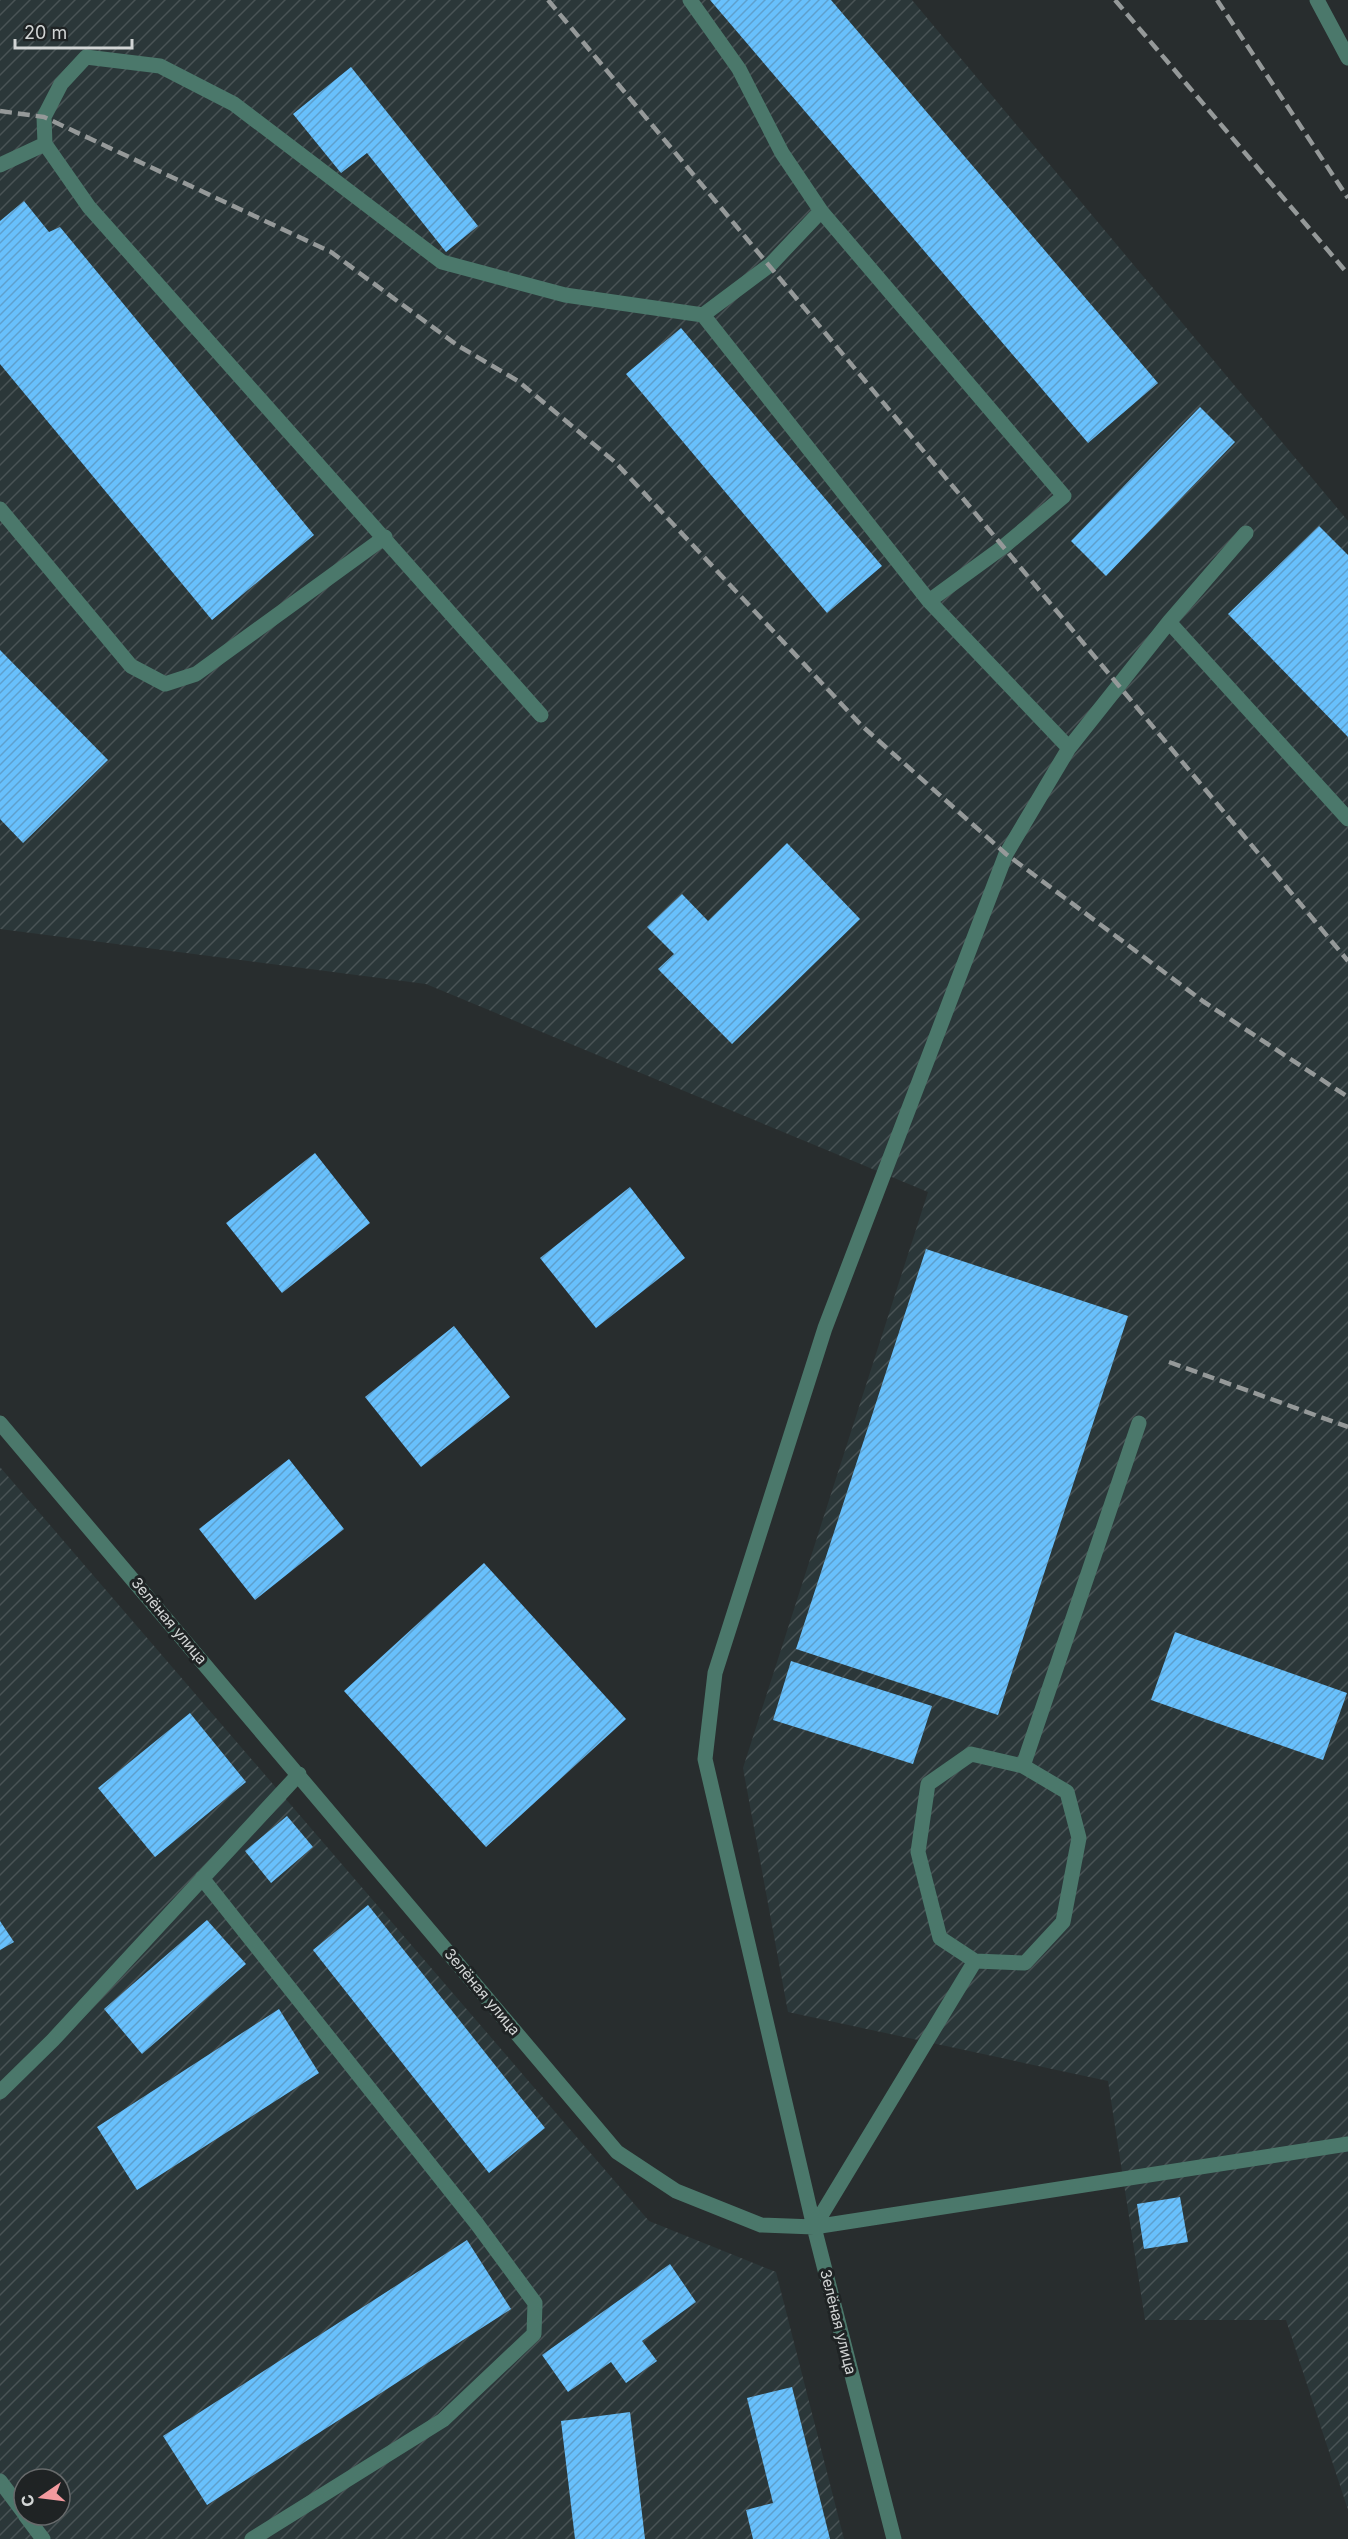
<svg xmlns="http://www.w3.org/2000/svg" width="1348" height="2539" viewBox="0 0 1348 2539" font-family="Inter,sans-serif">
  <defs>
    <pattern id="industrial-furrows" width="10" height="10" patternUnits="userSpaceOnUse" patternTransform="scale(1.5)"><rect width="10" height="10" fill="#2b3739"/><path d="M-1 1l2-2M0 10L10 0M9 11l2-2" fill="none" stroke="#495355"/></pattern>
    <pattern id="building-hatch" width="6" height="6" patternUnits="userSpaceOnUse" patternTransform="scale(1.5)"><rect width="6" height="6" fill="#68c0fc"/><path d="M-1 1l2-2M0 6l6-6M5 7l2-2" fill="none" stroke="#5ea0cd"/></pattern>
  </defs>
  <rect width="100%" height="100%" fill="#282d2e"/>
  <path fill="url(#industrial-furrows)" fill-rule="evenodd" d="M0 0H912L1348 521V2510L1286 2320H1145L1108 2081 788 2012 743 1768 928 1192 426 984 0 929Z
    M0 1467 649 2221 776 2272 844 2539H0ZM24 2479H60V2515H24Z"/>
  <path fill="url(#building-hatch)" d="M710 0H831L1158 383 1088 443Z
    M351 67 478 226 446 252 367 153 341 173 293 114Z
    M24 201 49 232 60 227 314 535 212 620 0 364V221Z
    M681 328 882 566 827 613 626 374Z
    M1200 407 1235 442 1106 576 1071 541Z
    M1319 526 1348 555V737L1228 614Z
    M0 650 108 760 23 843 0 819Z
    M787 843 860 919 732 1044 658 969 674 954 647 927 682 894 708 921Z
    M315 1153 370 1223 282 1293 226 1223Z
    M630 1187 685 1258 596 1328 540 1258Z
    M926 1249 1128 1316 998 1715 796 1649Z
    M454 1326 510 1397 421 1467 365 1397Z
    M289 1459 344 1529 255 1600 199 1529Z
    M484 1563 626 1719 486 1847 344 1691Z
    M1175 1632 1347 1693 1323 1760 1151 1700Z
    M791 1661 932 1706 913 1764 773 1720Z
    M190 1713 246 1782 155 1857 98 1788Z
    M287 1816 313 1847 271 1883 245 1851Z
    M368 1905 545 2128 489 2173 313 1950Z
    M207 1920 246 1964 142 2054 104 2009Z
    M0 1921 14 1942 0 1950Z
    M279 2009 319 2073 137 2190 97 2127Z
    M1180 2197 1188 2242 1144 2249 1137 2204Z
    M467 2240 511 2309 207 2505 163 2436Z
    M670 2264 696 2302 642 2341 657 2361 626 2383 611 2362 568 2392 542 2355Z
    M792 2387 830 2539H753L746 2510 773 2503 747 2398Z
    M630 2412 645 2539H575L561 2421Z"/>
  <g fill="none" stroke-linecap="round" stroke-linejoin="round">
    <path stroke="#4b786b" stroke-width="15" d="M690 0 739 69 782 153 821 211 1064 496 1003 547 929 601 1069 748
      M1317 0 1348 58
      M0 165 45 144
      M703 315 929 601
      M0 509 131 666 165 684 196 674 385 537
      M1169 622 1348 819
      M541 715 89 207 45 144 44 117 61 84 86 57 160 66 234 104 442 262 565 295 703 315 770 265 821 211
      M0 1423 617 2152 676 2191 761 2225 814 2227 894 2539
      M1023 1766 1139 1423
      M202 1878 477 2224 535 2303 534 2334 443 2420 252 2539
      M0 2092 53 2040 299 1774
      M814 2227 705 1759 715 1673 825 1328 1006 854 1069 748 1169 622 1246 533
      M814 2227 975 1961 1025 1963 1063 1922 1079 1838 1067 1792 1023 1766 971 1754 928 1784 918 1852 940 1938 975 1961
      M814 2227 1348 2144
      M0 2481 24 2513
      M25 2515 43 2539"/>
    <path stroke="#959999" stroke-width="4.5" stroke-dasharray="12 6" stroke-linecap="butt" d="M548 0 1348 961
      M1115 0 1348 274
      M1217 0 1348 198
      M0 111 44 117 331 252 457 345 518 381 615 462 862 726 1006 854 1204 1002 1348 1097
      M1169 1362 1348 1427"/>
  </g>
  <g text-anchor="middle" stroke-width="6" stroke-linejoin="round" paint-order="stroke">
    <g font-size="15" fill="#d2d5d5" stroke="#1f2324">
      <text transform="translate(169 1621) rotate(50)" y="5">Зелёная улица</text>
      <text transform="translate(482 1992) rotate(50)" y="5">Зелёная улица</text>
      <text transform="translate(838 2322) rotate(76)" y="5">Зелёная улица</text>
    </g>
  </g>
  <g transform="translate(42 2497) rotate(256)"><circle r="28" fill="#1f2324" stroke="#676a6b" stroke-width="1.5"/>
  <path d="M0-4.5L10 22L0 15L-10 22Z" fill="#f49a9f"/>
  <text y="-9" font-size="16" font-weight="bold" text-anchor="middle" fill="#d2d5d5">С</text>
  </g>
  <path d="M15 39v9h117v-9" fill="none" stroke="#d2d5d5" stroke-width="3"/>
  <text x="24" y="39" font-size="18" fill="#d2d5d5" stroke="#1f2324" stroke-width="4.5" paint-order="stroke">20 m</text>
</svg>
